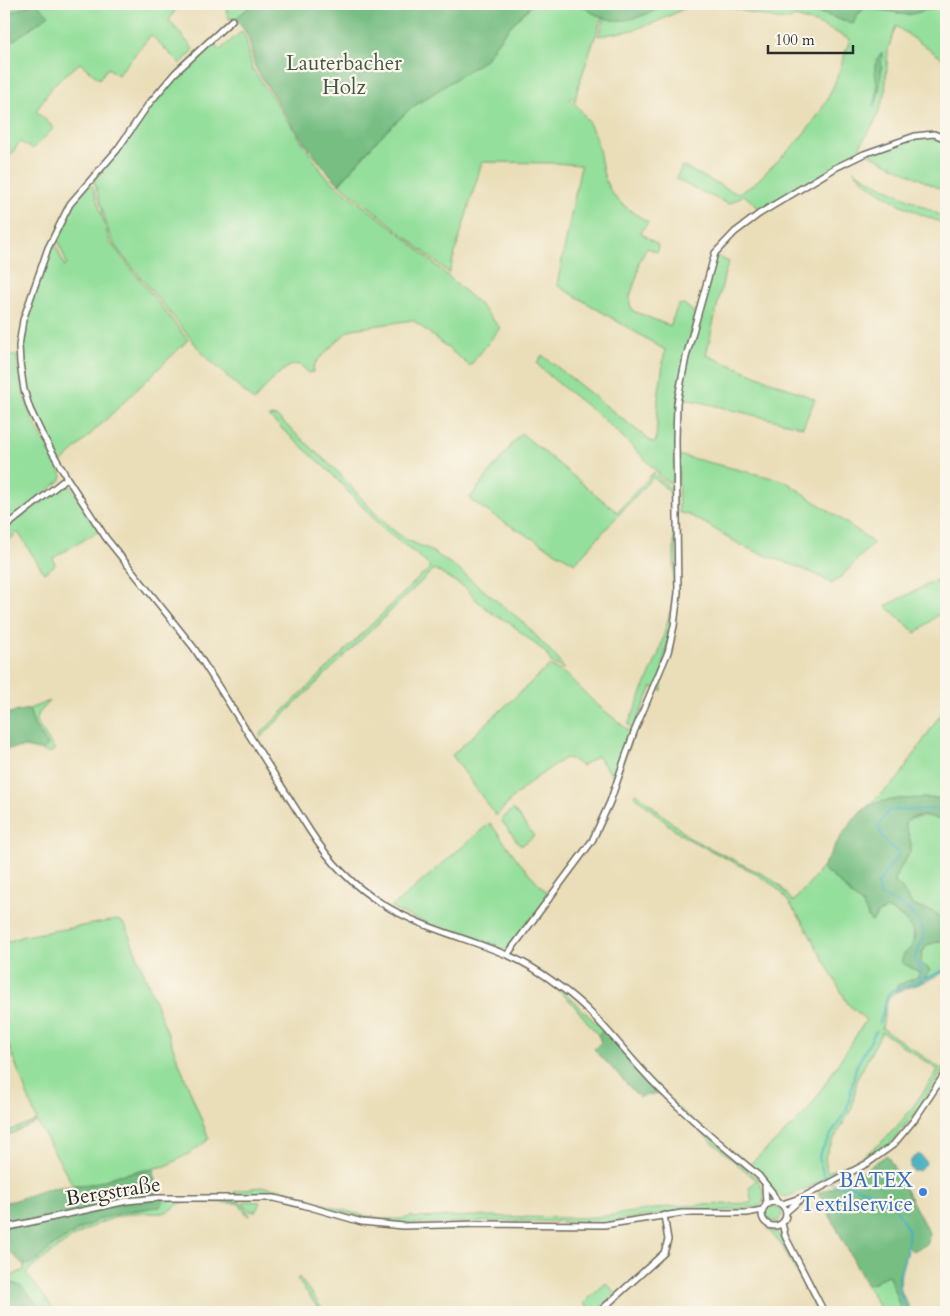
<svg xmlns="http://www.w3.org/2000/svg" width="950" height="1316" viewBox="0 0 950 1316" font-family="Cardo,serif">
  <rect width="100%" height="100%" fill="#fbf7ec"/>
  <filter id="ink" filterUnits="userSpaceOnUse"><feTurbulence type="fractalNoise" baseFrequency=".02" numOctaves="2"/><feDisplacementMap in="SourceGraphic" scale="10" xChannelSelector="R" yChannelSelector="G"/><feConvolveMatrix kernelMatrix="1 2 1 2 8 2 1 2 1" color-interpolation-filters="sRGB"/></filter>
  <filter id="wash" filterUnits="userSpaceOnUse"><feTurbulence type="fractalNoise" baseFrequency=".0096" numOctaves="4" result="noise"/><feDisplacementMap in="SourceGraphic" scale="20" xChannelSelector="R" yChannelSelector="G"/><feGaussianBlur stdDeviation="1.12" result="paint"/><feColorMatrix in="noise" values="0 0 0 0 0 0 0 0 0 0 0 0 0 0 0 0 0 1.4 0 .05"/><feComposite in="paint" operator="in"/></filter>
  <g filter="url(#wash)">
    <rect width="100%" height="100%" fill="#eadeb9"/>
    <path fill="#94df9b" stroke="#608563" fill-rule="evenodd" d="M4 4H32L4 15Z
      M36 4H179L169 20 194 50 180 64 151 35 118 75 108 68 99 79 80 63 53 85 36 111 54 128 33 149 20 142 4 164V38L10 43 48 15Z
      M232 4H253L235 19 232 18 230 20 226 11Z
      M533 4H580L590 11 602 17 579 84 575 101 571 97 570 99C585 112 594 130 599 149 602 165 603 180 612 193 621 206 636 214 648 222L641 233 658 245 657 252 647 248 639 262 638 273 630 296V305L633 311 670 326 678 305 684 304 696 314 679 382 674 479 670 483 665 480C645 459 624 437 602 418 580 400 557 384 537 364L542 355 653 443 656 442 658 399 665 350 557 285 581 165 555 163 482 162 449 273 386 220 339 184 379 138 411 108 486 59C499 37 515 21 533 4Z
      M667 4H694L654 23 629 31 598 36 605 18C630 23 646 15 667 4Z
      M715 4H754L780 10 790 4H794L853 24 858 14 866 7 908 15 946 5V61L896 26 888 50 885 95 874 124 861 144 857 156 759 212V208L744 195 729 204 697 190 676 179 682 166 736 193C749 191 759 179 767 171 790 150 812 128 827 100 837 81 843 59 850 39L818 24 796 17 789 20 777 19Z
      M242 31 246 39 252 68 323 173 337 186 397 231 420 251 480 305 500 328 470 366 413 320 353 329 347 332 318 360 314 365 313 372 308 373C306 370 303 366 299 365 286 360 262 392 254 401L205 356 115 246 109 233 94 181 95 178 170 81 211 41 220 50Z
      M928 135 946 140V192L869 154 903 141Z
      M853 170C883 189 917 201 946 219V224C916 214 875 194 853 170Z
      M90 185 93 187 110 242 188 340 61 463C34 417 13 376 25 321 31 296 45 266 54 241L65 267 67 264 56 235 66 220 70 207Z
      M715 255 729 262 725 272 706 355 815 399 803 427 679 397 688 353Z
      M4 353 17 356C21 408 39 430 62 475L61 480 4 526Z
      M272 416 277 417 283 422 338 472 370 508 394 531 407 540 428 549 454 566 524 623 556 657 565 670 551 662 545 652 524 635 509 622 496 616 476 600 467 589 434 569 261 737 260 734 430 567 420 557 384 530 331 473 269 417Z
      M521 433 617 512 654 472 675 493C675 527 678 562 676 597 674 629 660 659 662 691L652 687 633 729 628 725 659 653 672 605 674 565V518L672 497 669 491 653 477 575 563 499 519 469 499Z
      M678 455 785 481 861 533 873 543 840 578 831 584C822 573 761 555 743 546 730 540 690 511 679 513Z
      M65 483H68L99 531 53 558 55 565 44 573 18 532 4 544V530Z
      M946 575V608L916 633 886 606Z
      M550 665 568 676 595 703 633 734 617 781 597 756 582 766 571 759 565 758 533 780 516 795 496 816 452 755Z
      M50 701 39 713 36 722 55 750 48 753 43 751 47 747V744L34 725 29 709Z
      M946 706V721L943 733 946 744V794L944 798C915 799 884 795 860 813L898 779Z
      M636 792 690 838 770 878 781 887 793 902 822 868 843 886 854 898 862 904 866 908 868 918 874 920C878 913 881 910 889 909 906 920 920 928 910 950L916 969 919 972 918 977 895 989 896 992C884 997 885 1016 882 1028L940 1068 944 1069 914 1115 888 1146 858 1166 831 1179 828 1176 808 1188 786 1197C773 1196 758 1174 749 1165L791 1127 809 1109 866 1020 848 1004 802 921 782 893 773 885 755 873 690 840 677 832 634 795ZM882 1032 938 1070C908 1115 882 1156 827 1172L825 1157 828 1149 852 1108 857 1079Z
      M513 809 534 836 521 846 501 820Z
      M927 816 938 818 946 824V971L922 983 930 970 921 963 922 953 927 945 932 911C925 909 915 908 910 902 904 896 902 888 895 883 894 869 910 861 911 846 911 839 906 830 905 823L909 819Z
      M490 823 520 863 549 895 509 948 501 951 430 925 391 908Z
      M116 920 120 921 125 925 209 1139 206 1140 207 1141 190 1153 166 1166 119 1175 93 1184 73 1185 37 1122 4 1137V1132L37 1121 4 1033V943L24 936Z
      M549 982 566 994 603 1030 598 1035 572 1003Z
      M660 1092 757 1178 764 1193 763 1203 758 1207 720 1211H683L606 1222 503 1221 405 1224 383 1222 315 1206 282 1194 268 1192 235 1196 234 1192C248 1188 260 1186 275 1188 288 1189 300 1196 312 1200 335 1208 390 1227 412 1216L413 1218 477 1216 568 1218 598 1217 676 1206 752 1203 749 1188 756 1180 682 1116 659 1093Z
      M164 1200 240 1201 250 1215 248 1216 239 1204 236 1203C225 1203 191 1200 182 1203 175 1205 171 1212 162 1213 154 1214 144 1212 136 1213 92 1219 59 1246 26 1273L56 1312H44L38 1305 4 1280 24 1270V1265C38 1262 45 1251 56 1244 69 1235 83 1227 97 1220 119 1210 141 1212 162 1205Z
      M245 1201 260 1202 256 1211H250L244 1204Z
      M766 1214a8 8 0 1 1 16 0a8 8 0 1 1-16 0Z
      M767 1228 778 1233 784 1243 821 1312H818L783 1247Z
      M887 1275 889 1276C894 1288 899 1300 900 1312H882L866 1284 874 1283Z
      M299 1277 325 1312H321L297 1279Z
      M606 1283 616 1293 595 1312H592L584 1303Z"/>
    <path fill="#77be83" stroke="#517457" d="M32 4H36L49 15 10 43 4 38V15Z
      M253 4H533C514 22 499 36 486 59L411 108 379 138 339 184C307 152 281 107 256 69 252 59 252 50 249 40 247 32 240 25 235 19Z
      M580 4H667C635 21 611 30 580 4Z
      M754 4H946V5L908 15 866 7 858 14 853 24 794 4H790L780 10Z
      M882 52C881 71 882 89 874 107 875 101 877 96 877 90 878 73 869 68 882 52Z
      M29 709 34 725 47 744V747L43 751 25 747 4 749V714Z
      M946 794V824C935 816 916 811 905 823 906 830 911 839 911 846 910 861 894 869 895 883L901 887 911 903 919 908 932 911 942 917 945 932 941 941 927 945 922 953 921 963 930 970 922 983 896 992 895 989 898 985 918 977 919 972 901 962 904 953C912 949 915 942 914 932L902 917 889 909 877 913 874 920 871 922 862 904 854 898 843 886 822 868C834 848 850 817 870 806 887 796 924 799 944 798Z
      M603 1030 660 1092 659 1093 639 1097 594 1049 601 1042 598 1035Z
      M887 1155 929 1233 928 1243 913 1251 908 1247C904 1260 898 1276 901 1290 903 1299 909 1301 909 1312H900L899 1304 889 1276 887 1275 874 1283 866 1284 818 1193 845 1183Z
      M154 1169 157 1195 164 1200 160 1207 133 1210 100 1219 78 1230 54 1245 34 1263 24 1265 8 1250 4 1252V1245L9 1240 4 1237V1202L13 1201 50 1188 93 1184 119 1175Z
      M4 1280 21 1286 44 1312H4Z"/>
    <path fill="#40aebe" stroke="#366c74" d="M919 1154 925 1160 926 1164 919 1171H913L910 1167 911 1160Z"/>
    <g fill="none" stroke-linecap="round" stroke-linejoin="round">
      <path stroke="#40aebe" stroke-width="2" d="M918 981 923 976 921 969 915 960C916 952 922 945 923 938 926 925 909 909 899 904 893 901 886 899 880 895L877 885 899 854 883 838 878 826 889 810 946 809
        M880 1023 887 996 891 991 923 980 946 969
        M876 1031 856 1067 847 1109 823 1148 819 1157 823 1174 834 1185 852 1186 873 1193 894 1205 909 1232 906 1253 899 1278V1290L907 1312"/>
    </g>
  </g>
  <g filter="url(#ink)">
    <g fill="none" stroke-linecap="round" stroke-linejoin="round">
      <g stroke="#6e6a5d" stroke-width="8">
        <path id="minor" d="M232 20 175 73 148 105 117 150 70 204 48 248 23 320 19 346 20 363 24 390 30 409 42 434 67 478 106 538 194 648 310 831C328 859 353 886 381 903 420 928 465 937 507 955 527 963 545 975 562 988 602 1017 629 1060 665 1094 694 1123 727 1149 759 1176L772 1192 777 1202
          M4 528 67 478
          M507 955 592 841 610 802 634 732 668 652 674 626 678 593 676 440 677 403 686 357 715 253 735 232 759 214 835 168 864 154 915 136 934 134 946 139
          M765 1186 766 1204
          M762 1214a12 12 0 1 1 24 0a12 12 0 1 1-24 0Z
          M782 1204 803 1197 868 1163 893 1145 914 1120 946 1072
          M786 1212 801 1199
          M782 1223 785 1236 824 1312
          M4 1228 127 1201 157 1198H274L303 1205 362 1222 403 1226 481 1224 604 1225 682 1213H747L762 1210
          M599 1312 664 1253 668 1240 664 1215"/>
      </g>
      <use href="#minor" stroke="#fff" stroke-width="5"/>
    </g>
  </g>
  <circle fill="#3f7fe0" stroke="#fbf7ec" stroke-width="2" cx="923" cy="1192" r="5"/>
  <g text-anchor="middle" stroke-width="4.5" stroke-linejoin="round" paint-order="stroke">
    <g font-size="21" fill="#455847" stroke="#fbf7ec">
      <text x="344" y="70">Lauterbacher<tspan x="344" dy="24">Holz</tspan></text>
    </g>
    <g font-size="21" fill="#366cbe" stroke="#fbf7ec" text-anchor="end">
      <text x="913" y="1187">BATEX<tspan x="913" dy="24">Textilservice</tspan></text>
    </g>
    <g font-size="21" fill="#2b2b2b" stroke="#fbf7ec">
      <text transform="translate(113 1191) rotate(-9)" y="7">Bergstraße</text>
    </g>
  </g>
  <rect width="950" height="1316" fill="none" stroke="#fbf7ec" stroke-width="20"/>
  <path d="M768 45v8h85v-8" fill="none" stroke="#2b2b2b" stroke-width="2.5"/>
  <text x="775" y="45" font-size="15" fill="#2b2b2b" stroke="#fbf7ec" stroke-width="4" paint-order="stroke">100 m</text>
</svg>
